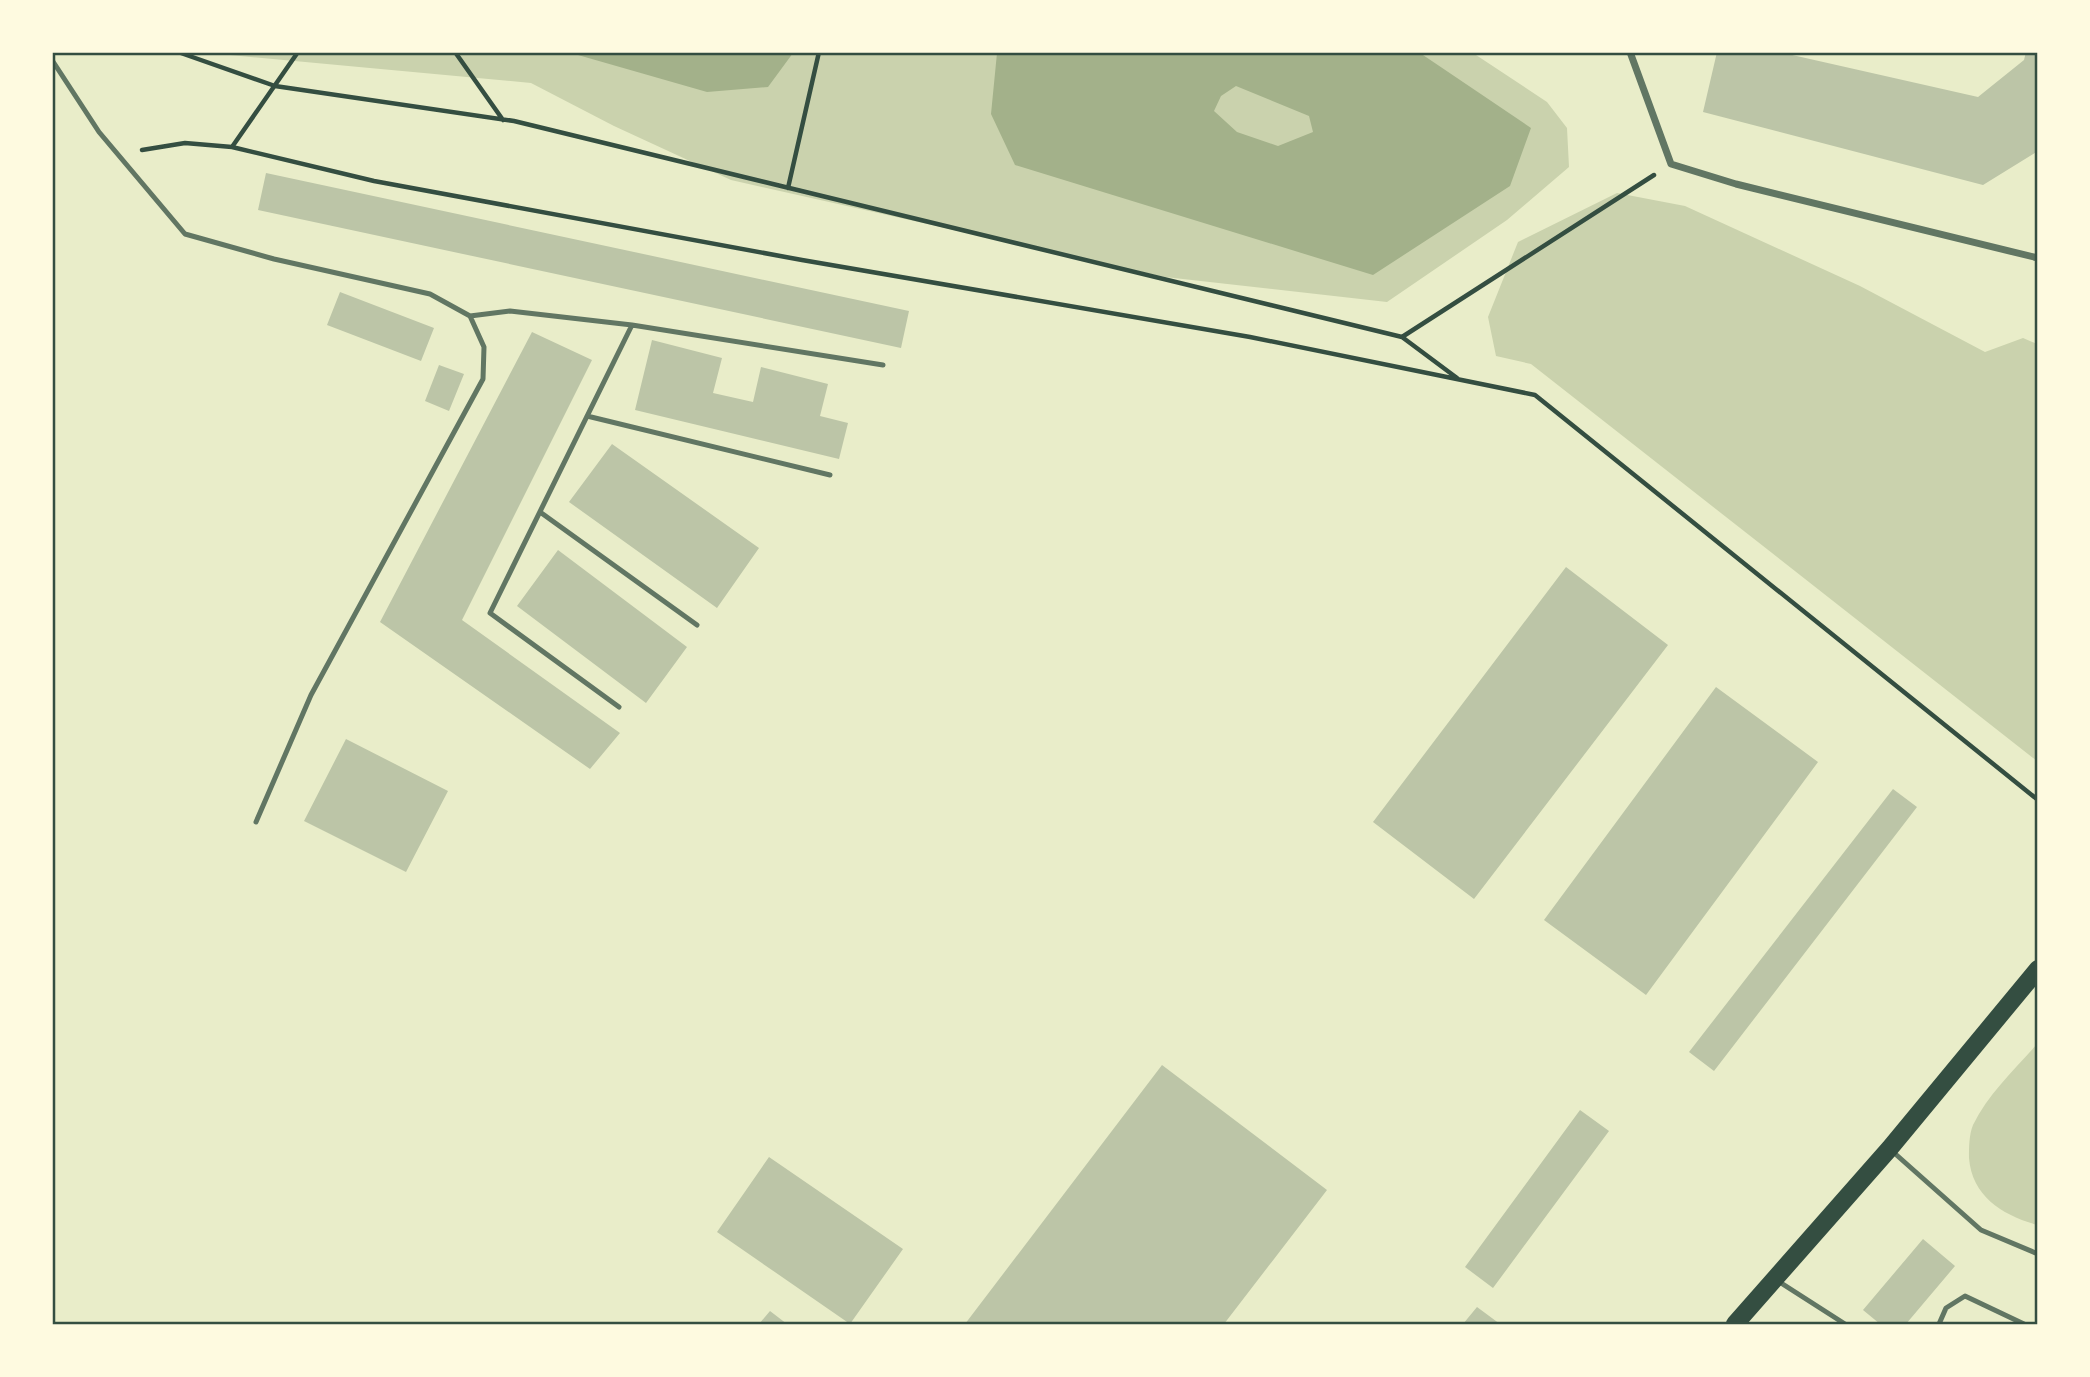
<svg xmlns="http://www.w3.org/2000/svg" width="2090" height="1377" viewBox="0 0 2090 1377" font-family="'Noto Sans',sans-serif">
  <rect width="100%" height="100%" fill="#e9edc9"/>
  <path fill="#cad2ad" d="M209 53H1473L1547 102 1567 128 1569 167 1507 220 1387 302 1165 277 731 180 614 126 531 83Z
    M1617 193 1685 206 1860 286 1985 352 2023 338 2037 344V761L1531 364 1496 356 1488 317 1518 242Z
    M2037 1044V1225C2003 1215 1972 1197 1969 1158 1969 1147 1969 1135 1973 1125 1988 1094 2015 1069 2037 1044Z"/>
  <path fill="#a3b18a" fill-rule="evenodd" d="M571 53H793L768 87 707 92Z
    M1420 53 1531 128 1510 186 1373 275 1015 165 991 114 997 53ZM1236 86 1309 116 1313 132 1278 146 1237 132 1214 111 1221 96Z"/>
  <path fill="#bcc5a7" d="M1717 52H1779L1978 97 2024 60 2026 52H2038V151L1983 185 1703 112Z
    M266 173 909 311 901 348 258 210Z
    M340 292 434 328 421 361 327 325Z
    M532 332 592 360 462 620 620 733 590 769 380 622Z
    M652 340 722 358 713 393 753 402 761 367 828 384 820 416 848 423 839 459 635 410Z
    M439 365 464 374 449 411 425 401Z
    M612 444 759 548 717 608 569 502Z
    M558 550 687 647 646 703 517 606Z
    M1566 567 1668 645 1474 899 1373 822Z
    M1716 687 1818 762 1646 995 1544 920Z
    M346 739 448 791 406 872 304 821Z
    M1893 789 1917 807 1714 1071 1689 1052Z
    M1162 1065 1327 1190 1224 1324H965Z
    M1580 1110 1609 1131 1493 1288 1465 1267Z
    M769 1157 903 1249 850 1324 717 1232Z
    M1923 1239 1955 1266 1906 1324H1880L1863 1310Z
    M1477 1307 1500 1324H1463Z
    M770 1311 787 1324H759Z"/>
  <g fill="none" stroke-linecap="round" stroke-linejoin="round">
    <path stroke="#344e41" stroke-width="4.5" d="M178 52 275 86 514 121 1402 337 1654 175
      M298 52 232 147 374 181 802 260 1250 337 1535 395 2038 800
      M455 52 503 120
      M142 150 185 143 232 147
      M788 188 819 52
      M1402 337 1457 378"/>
    <path stroke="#617663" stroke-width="5" d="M52 60 99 132 185 234 274 259 430 294 470 316 484 347 483 379 311 695 256 822
      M470 316 510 311 632 325 883 365
      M587 416 830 475
      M540 512 697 625
      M619 707 490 613 632 325
      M1892 1151 1981 1230 2038 1254
      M1778 1281 1845 1324
      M1939 1324 1946 1308 1965 1296 2024 1324"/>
    <path stroke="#617663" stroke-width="7" d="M1630 52 1671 164 1736 184 2038 258"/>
    <path stroke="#344e41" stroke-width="18" d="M1735 1324 1890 1148 2038 969"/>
  </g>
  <rect width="2090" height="1377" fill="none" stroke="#fefae0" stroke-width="108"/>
  <rect x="54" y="54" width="1982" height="1269" fill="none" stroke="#344e41" stroke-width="2.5"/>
</svg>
